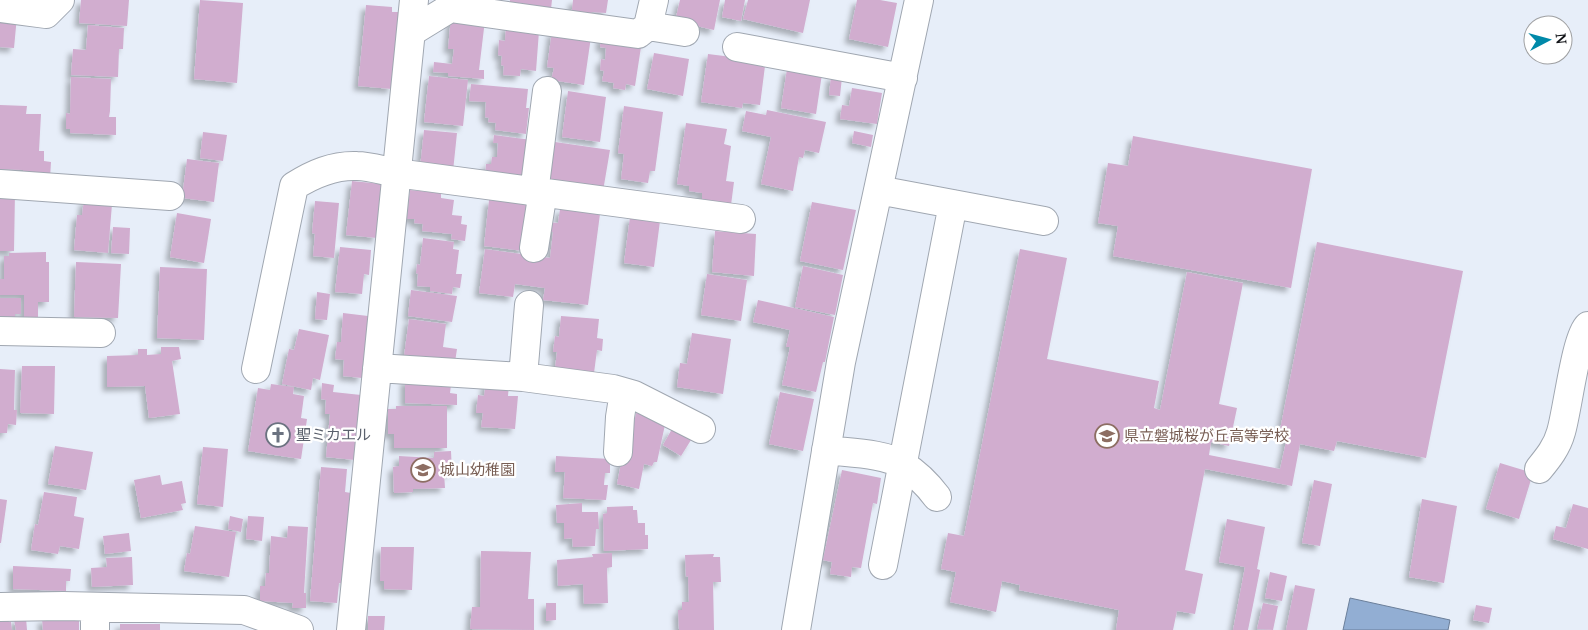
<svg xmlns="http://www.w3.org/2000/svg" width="1588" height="630" viewBox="0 0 1588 630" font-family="'Noto Serif','Noto Sans JP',serif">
  <defs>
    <filter id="shadow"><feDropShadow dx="-4.5" dy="4.5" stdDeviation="2.5" flood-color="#0004"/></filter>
  </defs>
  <rect width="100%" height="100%" fill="#e7eef9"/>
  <path fill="#92aed3" stroke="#6b7f9a" d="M1350 598 1450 620 1448 630H1343Z"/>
  <path fill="#d1adcf" filter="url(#shadow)" d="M81 0H129L127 26 79 23Z
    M200 0 243 3 237 83 194 79Z
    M510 0H552L551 9 509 5Z
    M573 0H608L606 13 592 12 591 20 571 18Z
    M680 0H720L714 30 692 25 693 21 676 17Z
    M725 0H745L741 21 722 17Z
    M748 0H810L803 33 743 19Z
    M857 0H880L897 3 888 47 849 39Z
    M366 5 392 7V12H399L392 89 358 86Z
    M0 14 17 16 14 48 0 47Z
    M451 17 485 20 479 70H484V79L448 76V73L433 72 434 62 452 64 454 49H448Z
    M88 25 124 28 123 49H119L118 77 71 75 73 49 86 50Z
    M506 25 539 31 536 71 521 69 520 76 503 75 504 66 501 65 502 56 498 55 499 40 505 41Z
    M552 31 591 37 584 85 551 80 554 68 547 67Z
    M601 36 644 42 643 48 641 47 635 86 626 84 625 90 613 88 614 83 602 81 604 71 600 70 601 59 605 60 606 48 600 47Z
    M654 53 689 59 683 96 647 89Z
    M708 54 740 58 739 62 765 66 760 105 743 103 742 108 701 102Z
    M787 69 822 74 816 114 781 108Z
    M429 76 468 80 463 126 424 122Z
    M831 76 842 77 840 96 829 95Z
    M71 77 111 79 110 111 109 117H116V135L70 133V129H66V113L70 114Z
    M471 84 528 89 526 108H529L526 134 495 130 496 123 488 122 489 118 485 117 486 102 469 101Z
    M852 88 882 93 877 124 840 119 842 105 849 106Z
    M568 91 606 97 600 142 562 137Z
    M0 105 27 106 26 114H41L39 151H44V161L51 162 50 178 23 176V170L0 169Z
    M624 106 663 112 655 171H650L648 183 621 179 624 154 618 153Z
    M767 110 826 122 819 153 805 150 803 158 799 157 793 191 761 184 771 137 742 131 746 111 766 115Z
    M686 123 727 129 724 144 731 146 726 181 734 182 731 205 702 199V193L689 191V186L677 184Z
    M424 130 457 133 453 171 420 168Z
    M854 131 873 135 871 147 852 143Z
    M203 132 227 135 223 161 200 158Z
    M494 135 532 140 527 183 485 178 486 164H491L492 157H497L498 143H493Z
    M1133 136 1312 169 1291 288 1113 256 1118 226 1098 223 1108 163 1128 166Z
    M555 142 610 150 603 191 549 183Z
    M187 159 219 163 214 202 182 198Z
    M352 181 382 184 377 238 346 235Z
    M410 190 441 193V198L454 200 452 215 462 216 461 224 467 225 465 241 451 239 452 234 422 231 423 224 414 223 415 219H407Z
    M0 191H15L14 251H0Z
    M84 200 112 204 108 253 74 250 77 215H82Z
    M489 200 529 204 524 251 484 246Z
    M315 201 339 203 334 258 313 256 315 234 312 233Z
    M812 202 856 210 843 270 800 261Z
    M560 209 600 214 588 305 543 300 545 288 515 284 513 297 479 293 485 249 550 258 553 232 545 231 546 222 558 223Z
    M177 213 211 219 204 263 170 257Z
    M630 217 660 221 654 267 624 263Z
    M113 227 130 228 129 254 111 253Z
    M715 231 756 234 754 276 712 272Z
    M423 238 454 242 453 249 459 250 456 274H462L460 288 453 287 452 294 430 291V287L417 286 418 274 416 273 417 264 420 265Z
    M1317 242 1463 271 1426 458 1337 441 1334 451 1300 444 1292 486 1205 469 1185 570 1203 574 1195 614 1177 611 1173 630H1116L1119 610 1019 590 1020 585 1002 581 996 612 950 602 956 572 941 569 948 533 964 536 1020 249 1067 258 1047 359 1159 381 1154 408 1160 410 1187 272 1243 283 1219 404 1237 408 1229 446 1211 442 1209 455 1280 469 1286 442 1285 441 1286 431 1280 430Z
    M340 247 371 250 369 275 364 274 362 294 335 292Z
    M46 252V262H49V302H38V323H24V295H0V279H4V256H9V253Z
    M76 262 121 264 118 318 74 317Z
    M803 266 843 275 835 315 795 307Z
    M160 267 207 269 204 340 157 338Z
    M707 274 747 280 741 321 701 315Z
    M411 290 457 296 452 322 408 316Z
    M317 292 330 294 327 320 315 319Z
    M0 298H21V314H15V321L0 322Z
    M758 300 834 317 825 362H823L816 392 782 385 790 347H786L790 330 753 322Z
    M343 313 368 316 362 378 343 376 344 360 335 359 337 342H341Z
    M561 316 599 319 597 338 603 339 602 351 597 350 594 373 569 374 570 369 555 368 557 352H553L555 336 559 337Z
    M409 319 446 324 443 347 457 349 455 362 404 356Z
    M299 329 329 335 320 380 313 378 311 390 282 384 289 349 294 350Z
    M692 333 731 339 723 394 677 387 680 363 687 364Z
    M161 347H179L181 359 172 361 180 414 149 418 145 386 107 387V356L138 355V349H147V355L161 354Z
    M22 366H55L54 414 20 413Z
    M0 369 15 370 14 410H17L16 425 8 424 7 433H0Z
    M405 379 451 385 450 393 457 394V405L405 403Z
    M486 382 509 383 508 396H518L515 429 481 427 483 413H476L478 395 484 396Z
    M322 383 334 385 333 392 361 395 355 460 326 457 330 414H325L326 400 321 399Z
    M271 384 294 387 293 394 304 396 301 418 307 419 301 459 248 451 258 388 270 390Z
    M780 392 814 399 803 451 769 444Z
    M396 406H447V448H394V434H388V409H396Z
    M636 413 666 420 657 462H654L652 466 644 464 639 489 617 484 622 458 627 459Z
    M672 429 691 440 681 456 663 445Z
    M55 446 93 452 86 490 48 484Z
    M203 447 228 449 223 507 197 504Z
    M451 451 452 473H444L445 488 413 489V492L394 493 393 467 399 466V456L434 458V452Z
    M556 456 610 459V473H605L604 485H608L606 500 563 498 565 472H555Z
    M1500 463 1533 473 1519 519 1486 509Z
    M321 467 347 469 345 492 351 493 343 584 339 583 337 603 310 601Z
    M842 470 881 478 877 504 873 503 861 568 852 567 851 577 830 574 832 562 823 560Z
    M160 475 162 485 182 481 186 503 181 504 183 510 141 518 134 480Z
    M1314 480 1332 484 1320 546 1302 543Z
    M44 492 77 497 74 516 84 518 79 549 60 546 58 554 31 550 35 524 38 525Z
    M0 499 7 500 1 543H0Z
    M1422 499 1457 506 1444 583 1409 577Z
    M582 503V512H598L599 529H596L595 546 573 547 572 538 564 539V523H557L556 505Z
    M1573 504 1588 508V549L1553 539 1556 526 1566 528Z
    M633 506V510H637L638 523H645V535H648V549L604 551 603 514 607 513V507Z
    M230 516 243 519 241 532 228 529Z
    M248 516 264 517 262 541 246 539Z
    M1227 519 1265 527 1257 569 1260 570 1248 630H1233L1245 567 1219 562Z
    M195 526 236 532 229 577 184 571 187 553 190 554Z
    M288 526 308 527 304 593H306V608H292L293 603 260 601V586H265L266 573H269L271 536 287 538Z
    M129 533 131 551 105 554 103 536Z
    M381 547H414L412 590 384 589V581H380Z
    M481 551 531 552 528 599H534V630L470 629 472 607H480Z
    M612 553V567L607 568 608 603 584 604 583 584 558 586 557 560 593 557 592 554Z
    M714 554 713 557H720L721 582H713L714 630H679L678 610H682V602H689L688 576 686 577 685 555Z
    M132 557 133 585 92 587 91 568 107 567 106 558Z
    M13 566 71 569 70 581H66V591L13 589Z
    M1270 572 1287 576 1282 601 1265 598Z
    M1295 585 1315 589 1307 630H1286Z
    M546 603H556V620L546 621Z
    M1263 603 1278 606 1273 630 1257 629Z
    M1476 605 1492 608 1489 623 1473 620Z
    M368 616H385L384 630H368Z
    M8 617 9 622H11L12 630H0V618Z
    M26 618 27 630H16L14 620Z
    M42 619H79V630H43Z
    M120 624H160V630H120Z"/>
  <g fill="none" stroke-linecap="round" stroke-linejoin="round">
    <g stroke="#a0a7b1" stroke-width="30">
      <path id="minor" d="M654 0 648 26 685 32
        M0 8 46 14 60 0
        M411 32 450 8 638 34 648 26
        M737 47 903 78
        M0 184 170 196
        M878 190 1044 221
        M534 248 541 204 535 185 547 91
        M0 331 101 333
        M377 368 523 377 613 389 634 395 701 429
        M256 369 294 186C313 174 333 165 357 166 370 166 384 171 396 173L741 219
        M523 377 529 305
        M826 450C849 453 884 453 903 465 916 473 928 485 937 497
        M618 452 620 417 624 392
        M1539 469C1548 458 1557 447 1561 432 1567 413 1576 336 1588 326
        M883 565 953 204
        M0 607 63 606 244 610 299 630
        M95 607V630
        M351 630 414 0
        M796 630 841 362 919 0"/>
    </g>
    <use href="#minor" stroke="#fff" stroke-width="28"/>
  </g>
  <defs>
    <g id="church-ring" transform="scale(1.25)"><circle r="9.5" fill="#fff" stroke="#6b7280" stroke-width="1.5"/><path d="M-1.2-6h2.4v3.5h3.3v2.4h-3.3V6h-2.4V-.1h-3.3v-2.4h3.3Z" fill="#6b7280"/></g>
    <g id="school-ring" transform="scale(1.25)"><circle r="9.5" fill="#fff" stroke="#8d6e63" stroke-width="1.5"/><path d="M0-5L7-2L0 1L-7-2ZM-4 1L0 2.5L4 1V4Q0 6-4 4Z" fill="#8d6e63"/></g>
  </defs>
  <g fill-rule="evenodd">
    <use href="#church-ring" x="278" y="435"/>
    <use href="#school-ring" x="1107" y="436"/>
    <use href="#school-ring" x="423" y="470"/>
  </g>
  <g text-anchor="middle" stroke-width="4.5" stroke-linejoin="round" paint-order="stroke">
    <g font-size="15" fill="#5b616d" stroke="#fff" text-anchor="start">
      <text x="296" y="440">聖ミカエル</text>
    </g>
    <g font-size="15" fill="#785e54" stroke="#fff" text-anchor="start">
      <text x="1124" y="441">県立磐城桜が丘高等学校</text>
      <text x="440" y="475">城山幼稚園</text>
    </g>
  </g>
  <g transform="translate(1548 40) rotate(84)"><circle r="24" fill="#ffffff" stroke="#9fa0a2"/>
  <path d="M0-4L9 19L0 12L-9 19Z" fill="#0089a9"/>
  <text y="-8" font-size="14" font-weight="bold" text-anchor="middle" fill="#101216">N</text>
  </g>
</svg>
